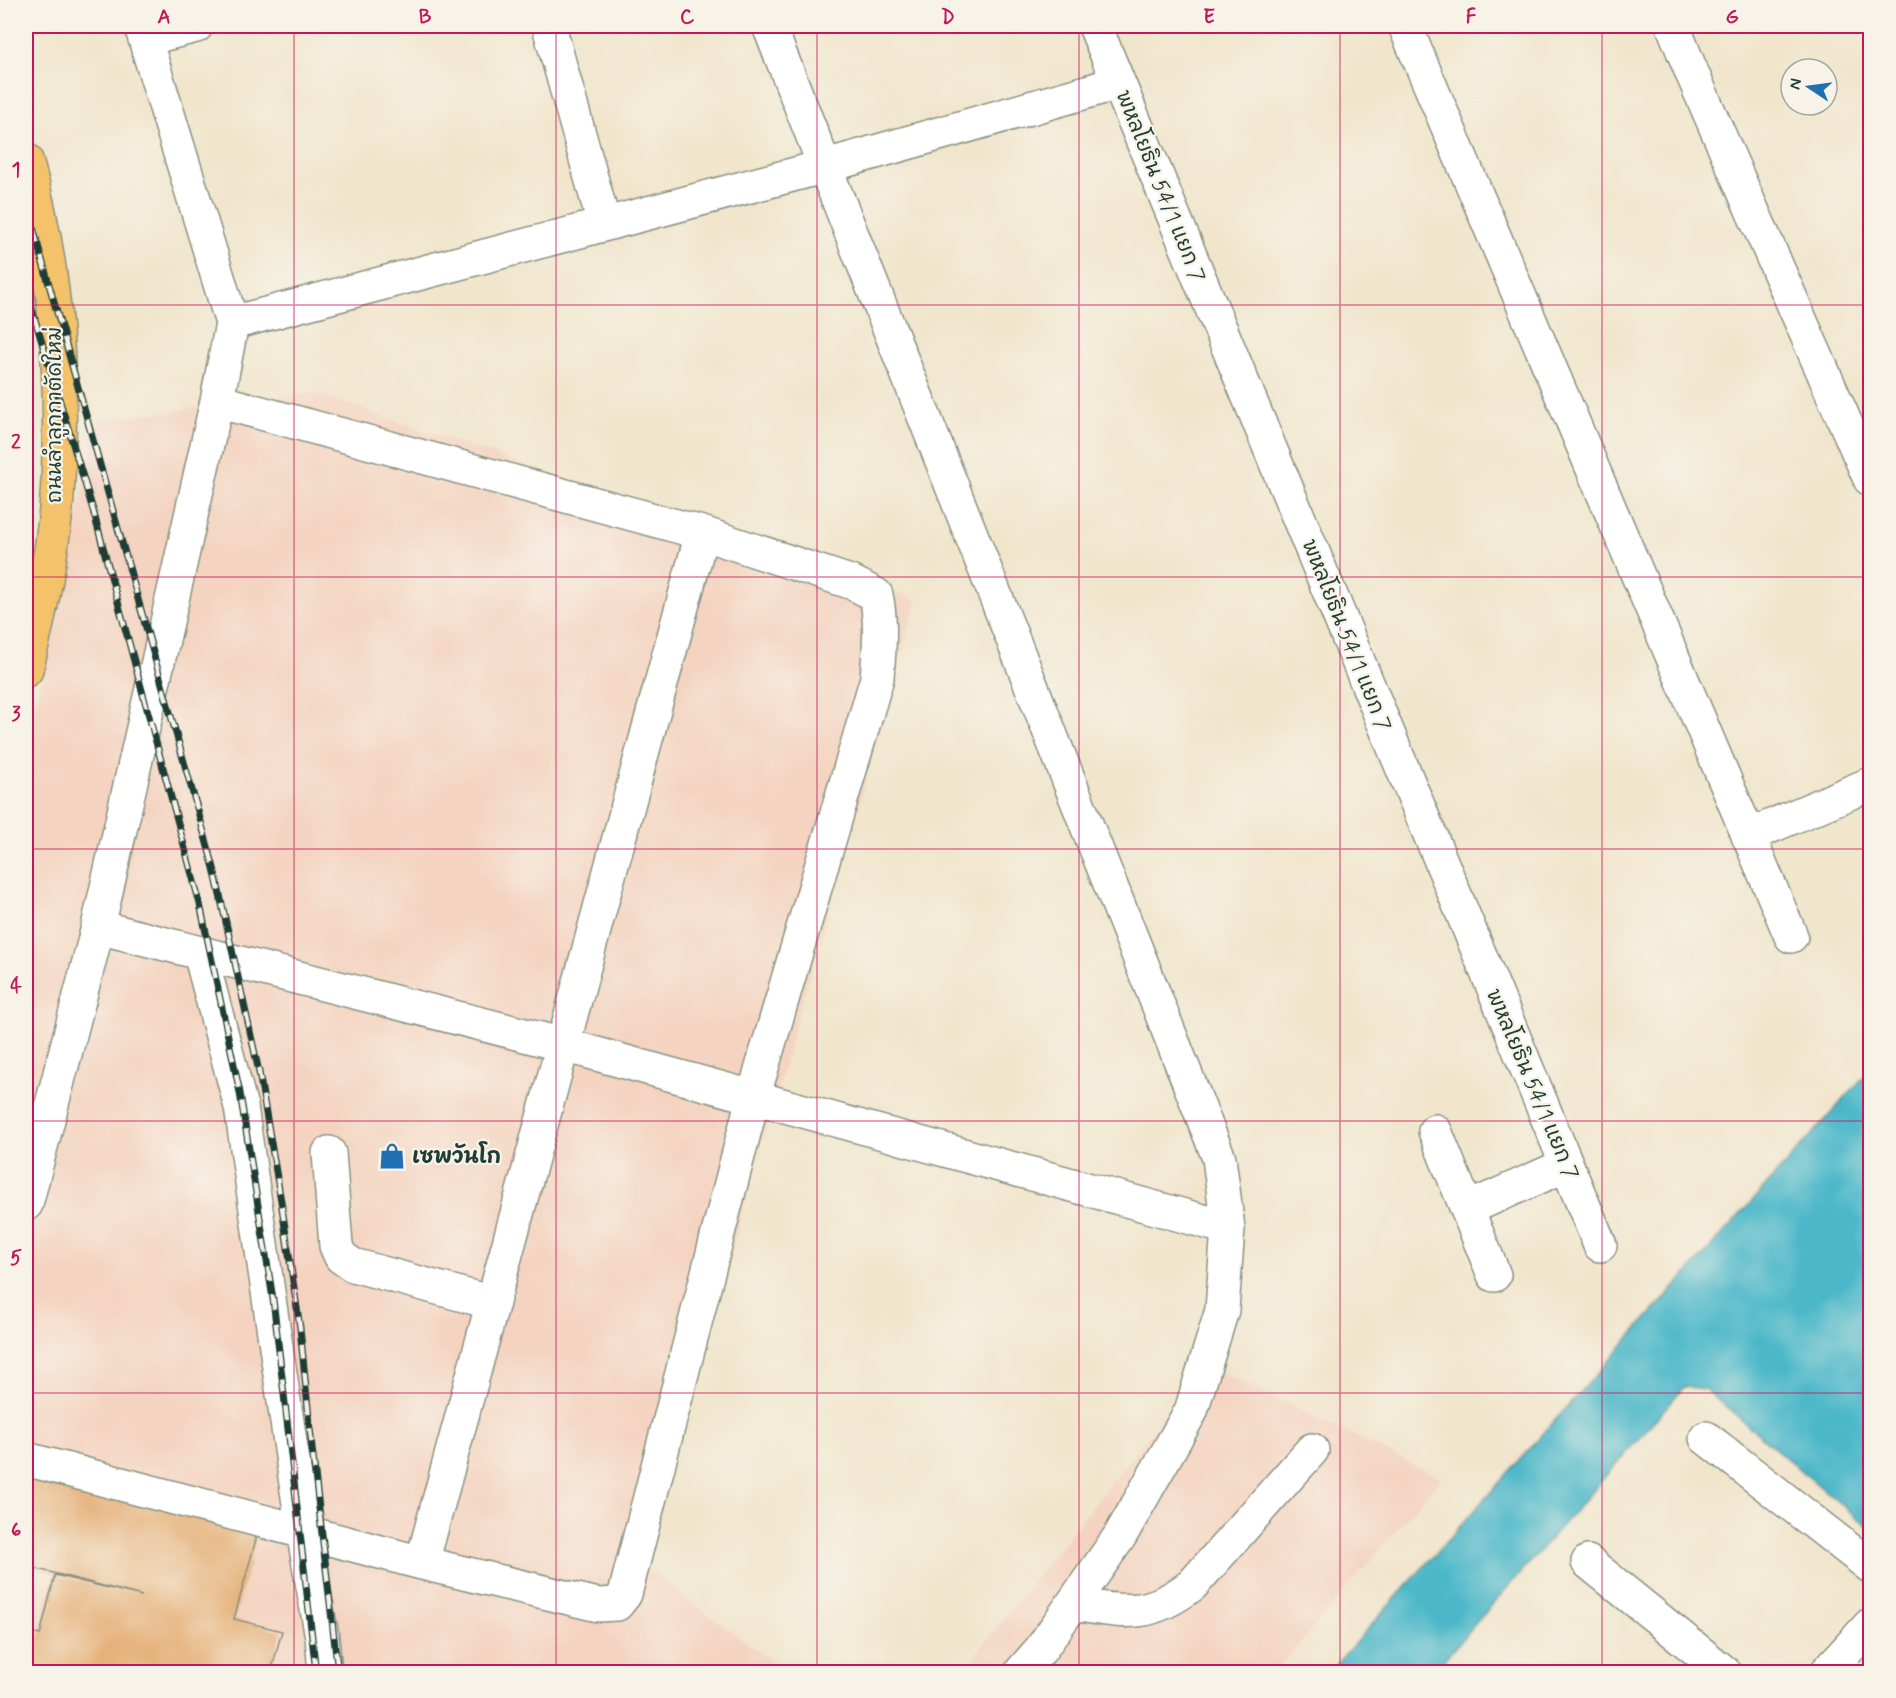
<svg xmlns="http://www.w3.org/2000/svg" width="1896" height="1698" viewBox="0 0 1896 1698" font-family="Mynerve,'Playpen Sans Thai',sans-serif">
  <rect width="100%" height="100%" fill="#f7f3e8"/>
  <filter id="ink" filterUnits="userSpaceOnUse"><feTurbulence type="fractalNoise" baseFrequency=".0167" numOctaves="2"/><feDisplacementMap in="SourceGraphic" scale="12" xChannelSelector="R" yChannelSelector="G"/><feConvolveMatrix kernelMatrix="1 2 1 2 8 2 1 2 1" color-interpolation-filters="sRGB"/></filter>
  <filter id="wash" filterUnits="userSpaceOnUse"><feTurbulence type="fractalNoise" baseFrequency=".008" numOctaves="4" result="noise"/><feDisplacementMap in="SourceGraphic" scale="24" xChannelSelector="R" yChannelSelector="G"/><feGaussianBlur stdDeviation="1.35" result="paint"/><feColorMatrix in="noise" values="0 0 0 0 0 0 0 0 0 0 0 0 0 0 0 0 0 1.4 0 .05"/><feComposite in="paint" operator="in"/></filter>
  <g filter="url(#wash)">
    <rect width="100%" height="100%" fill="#f1e5cc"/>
    <path fill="#f4d3c0" d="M315 393 917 600 641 1565 787 1672H26V746L98 420Z
      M1205 1364 1441 1478 1275 1672H962Z"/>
    <path fill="#4cb7c9" stroke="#367a7e" stroke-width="1.5" d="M1870 1070V1529L1705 1389 1684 1387 1433 1672H1329Z"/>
    <g id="blocks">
      <path fill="#e5ae76" d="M26 1459 261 1521 234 1619 282 1631 271 1672H26V1631L40 1635 55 1575 142 1596 26 1566Z"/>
    </g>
  </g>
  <g filter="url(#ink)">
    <use href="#blocks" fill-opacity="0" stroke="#889180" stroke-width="1.5"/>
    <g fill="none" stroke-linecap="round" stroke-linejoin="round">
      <g stroke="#889180" stroke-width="36">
        <path id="minor" d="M549 26 604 224
          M769 26 1219 1158 1228 1228 1222 1310 1191 1411 1120 1536 1041 1649 1021 1672
          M1095 26 1600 1245
          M1405 26 1791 936
          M1673 26 1692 73 1870 479
          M145 39 196 26
          M232 323 826 166 1118 83
          M1748 836 1870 784
          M98 927 564 1045 1228 1228
          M200 953 241 1107 303 1531 322 1637 325 1672
          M1435 1131 1494 1275
          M329 1153 336 1246 341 1257 353 1265 493 1303
          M26 1204 98 927 217 401 232 323 141 26
          M1467 1209 1566 1165
          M1706 1438 1870 1566
          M26 1459 422 1563 598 1605 617 1604 625 1594 753 1098 877 678C879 650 882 623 876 595L853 583 702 533 217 401
          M1588 1562 1724 1672
          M422 1563 702 533
          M1073 1604C1126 1612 1147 1619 1192 1585L1312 1450
          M1827 1672 1870 1625"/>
      </g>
      <g stroke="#889180" stroke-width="36">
        <path id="major" d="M26 160C56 264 63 373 58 481 55 544 41 609 26 670"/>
      </g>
      <use href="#minor" stroke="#fff" stroke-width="33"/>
      <use href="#major" stroke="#f3c26a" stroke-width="33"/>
      <g stroke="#1f3d34" stroke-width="7">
        <path id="rail" d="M26 203 214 868 259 1072 281 1201 300 1328 312 1448 338 1672
          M26 290 93 510 200 904 240 1093 273 1299 316 1672"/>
      </g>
      <use href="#rail" stroke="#f7f3e8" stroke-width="4.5" stroke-dasharray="14" stroke-linecap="butt"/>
    </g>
  </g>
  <path fill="none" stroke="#c2185b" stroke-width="1.5" stroke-opacity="0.55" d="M294 26V1672M556 26V1672M817 26V1672M1079 26V1672M1340 26V1672M1602 26V1672M26 305H1870M26 577H1870M26 849H1870M26 1121H1870M26 1393H1870"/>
  <defs>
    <g id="shop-bare" transform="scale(2.07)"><path d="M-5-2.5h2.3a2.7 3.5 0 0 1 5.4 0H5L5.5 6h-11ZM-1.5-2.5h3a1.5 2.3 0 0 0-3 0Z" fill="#1f6fb2" stroke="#f7f3e8" stroke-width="2.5" paint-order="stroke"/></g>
  </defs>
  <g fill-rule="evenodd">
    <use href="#shop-bare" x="392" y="1156"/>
  </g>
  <g text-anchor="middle" stroke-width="4.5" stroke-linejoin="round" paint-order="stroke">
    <g font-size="21" fill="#1f3d34" stroke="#f7f3e8">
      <text transform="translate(1161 186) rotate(68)" y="7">พหลโยธิน 54/1 แยก 7</text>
      <text transform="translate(54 415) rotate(-90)" y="7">ถนนลำลูกกาตัดใหม่</text>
      <text transform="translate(1347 635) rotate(68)" y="7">พหลโยธิน 54/1 แยก 7</text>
      <text transform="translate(1533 1084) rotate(67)" y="7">พหลโยธิน 54/1 แยก 7</text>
    </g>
    <g font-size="21" font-weight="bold" fill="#1f3d34" stroke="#f7f3e8" text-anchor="start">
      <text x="412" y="1163">เซพวันโก</text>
    </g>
  </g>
  <rect width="1896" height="1698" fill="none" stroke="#f7f3e8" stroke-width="66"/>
  <g transform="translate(1809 87) rotate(283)"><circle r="28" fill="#f7f3e8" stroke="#a1aaa0" stroke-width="1.5"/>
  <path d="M0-4.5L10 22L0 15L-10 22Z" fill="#1f6fb2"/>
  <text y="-9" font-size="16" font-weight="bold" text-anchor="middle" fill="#1f3d34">N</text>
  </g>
  <rect x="33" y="33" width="1830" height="1632" fill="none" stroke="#c2185b" stroke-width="2"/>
  <g font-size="20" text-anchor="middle" font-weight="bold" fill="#c2185b">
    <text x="164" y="23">A</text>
    <text x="425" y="23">B</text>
    <text x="687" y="23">C</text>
    <text x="948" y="23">D</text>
    <text x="1209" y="23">E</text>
    <text x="1471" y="23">F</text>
    <text x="1732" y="23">G</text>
    <text x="16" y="176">1</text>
    <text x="16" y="448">2</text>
    <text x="16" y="720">3</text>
    <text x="16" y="992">4</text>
    <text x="16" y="1264">5</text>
    <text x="16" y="1536">6</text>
  </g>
</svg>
